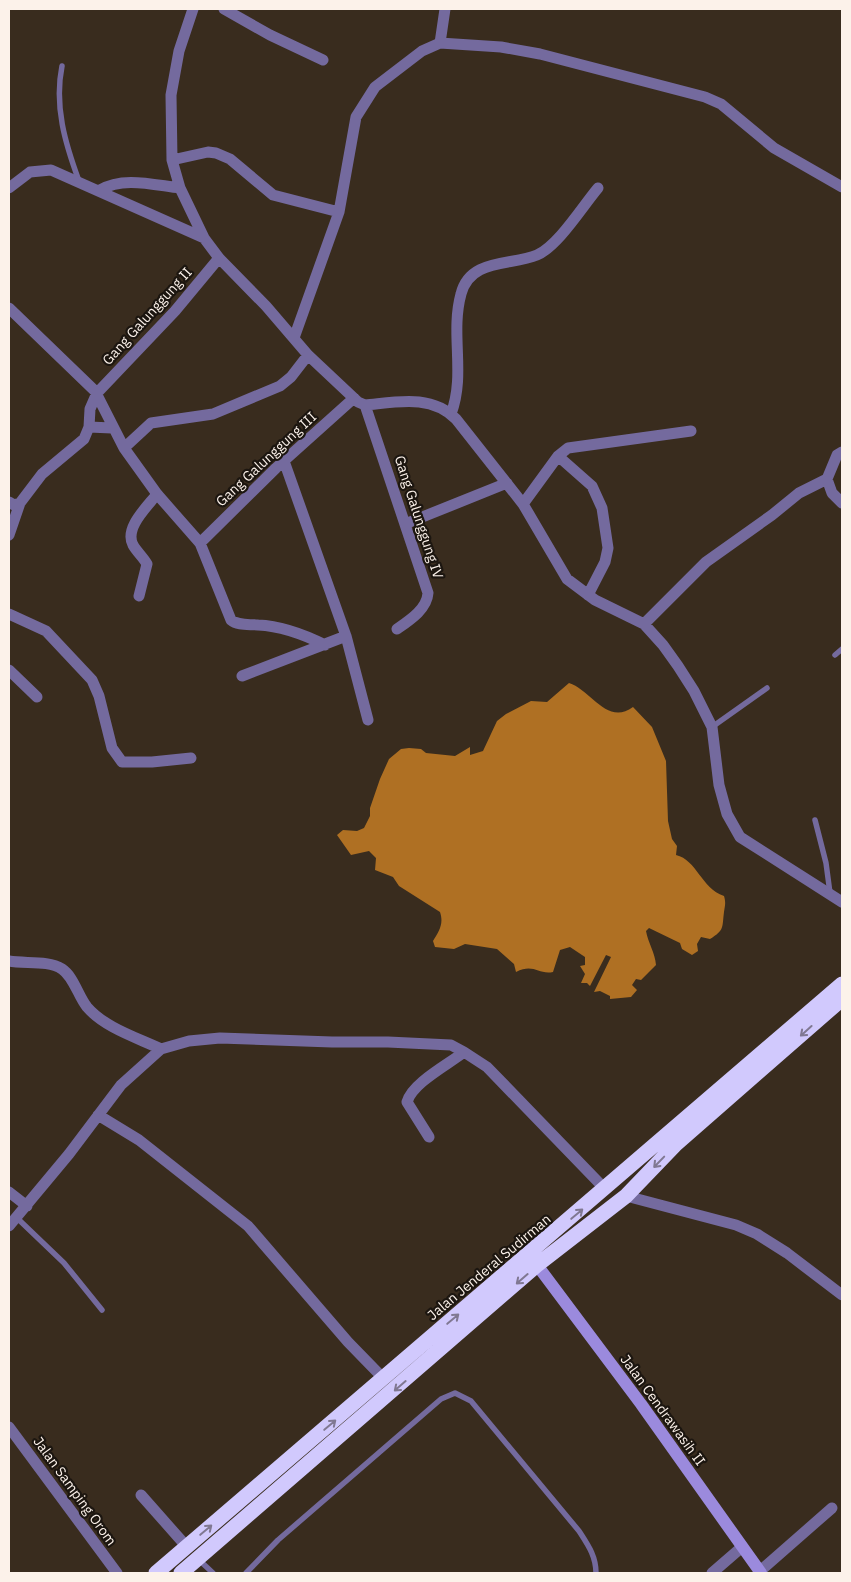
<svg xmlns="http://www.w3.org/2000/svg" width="851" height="1582" viewBox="0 0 851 1582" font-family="'IBM Plex Sans',sans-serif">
  <rect width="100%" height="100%" fill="#392c1e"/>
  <path fill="#af7023" d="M569 683C591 690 607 726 633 707L652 727 666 761 668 821 672 839 677 846 676 855C697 860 701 888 724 896 726 903 725 905 724 912 722 927 725 930 710 939L701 937 697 944 698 951 692 955 682 949 680 943 649 928 646 931C648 943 655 952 656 965L641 980 636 979 632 985 637 990 631 997 610 999V996L600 991 594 992 611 957 606 955 590 986 587 983H581L585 974 580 966 585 965V957L570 947 560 950 553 972C538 975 534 963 516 972L514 964 497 949 465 944 454 949 435 947 433 941C439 931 444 924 440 912L399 886 393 877 375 870 376 858 369 851 351 855 337 835 343 830 357 831 364 828 370 816V808L380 779 389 759 401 749 409 748 421 749 426 753 455 756 470 747V755L483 751 497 721 506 714 531 701 547 702Z"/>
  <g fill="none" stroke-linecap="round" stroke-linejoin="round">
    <path stroke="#746a9e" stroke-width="5.5" d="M62 66C54 106 65 143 79 181
      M835 655 842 649
      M712 727 767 688
      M815 820 826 863 830 893
      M17 1218 64 1263 102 1310
      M198 1559 213 1573
      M246 1573 278 1540 441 1399 455 1393 471 1401 579 1531C588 1545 596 1556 596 1573"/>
    <path stroke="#746a9e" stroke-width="11" d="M193 9 179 51 171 95 172 160 180 188 204 238 219 258 266 306 308 355 358 402 365 405C397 402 431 394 456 419L523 504 567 579 595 600 644 624 663 645 678 666 694 691 712 727 719 785 727 814 740 837 842 902
      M224 9 270 35 323 60
      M440 43 445 9
      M172 160 208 152 216 153 230 159 273 195 339 212
      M9 188 30 172 51 170 204 238
      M100 190C123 176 154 185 180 188
      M9 308 95 391 124 448 157 494 200 543 231 620C238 626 249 624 258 625 282 626 303 634 325 645
      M294 338 339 212 356 117 375 87 422 51 440 43 501 47 540 54 705 97 721 104 774 148 842 187
      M365 405 428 593C427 609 410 620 397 629
      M451 414C466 374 450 334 461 294 470 258 511 266 537 255 558 246 582 207 598 188
      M89 427 90 409 97 393 175 311 219 258
      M124 448 151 423 213 414 280 386 291 377 308 355
      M842 452 837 455 827 479 832 493 842 503
      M558 456 592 486 602 508 608 548 605 562 588 595
      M284 461 346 636 368 720
      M9 502 14 505 20 503 42 474 84 439 89 427 112 428
      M523 504 558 456 568 448 691 431
      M405 524 507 483
      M9 535 20 503
      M200 543 276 468 354 398
      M139 596 147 564C143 557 137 552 133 545 124 528 147 507 157 494
      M9 614 46 631 92 680 99 696 112 748 122 762H152L191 758
      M644 624 706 562 772 515 799 493 827 479
      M9 670 37 697
      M242 676 346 636
      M9 961C25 964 48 960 62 969 74 977 78 996 87 1007 105 1028 138 1038 161 1049
      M98 1115 139 1140 248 1226 348 1342 384 1379
      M429 1137 407 1102C412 1083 449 1064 464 1052
      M9 1192 27 1206
      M626 1196 736 1225 757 1234 787 1253 842 1295
      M9 1226 69 1154 121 1085 161 1049 189 1041 220 1038 332 1042H388L451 1045 464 1052 487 1067 605 1189
      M9 1427 117 1573
      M141 1495 187 1547
      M760 1571 832 1508
      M712 1573 742 1547"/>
    <path stroke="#9b8add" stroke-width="12" d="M537 1265 641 1404 761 1573"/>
    <path stroke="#d1c9fd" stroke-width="15" d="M156 1573 842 984
      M181 1573 537 1265 626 1196 676 1144 842 999"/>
  </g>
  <defs><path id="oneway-shaft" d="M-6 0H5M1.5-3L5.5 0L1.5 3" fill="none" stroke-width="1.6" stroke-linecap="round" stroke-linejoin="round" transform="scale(1.25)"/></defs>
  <g stroke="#807892">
    <use href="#oneway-shaft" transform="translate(806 1031) rotate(138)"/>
    <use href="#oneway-shaft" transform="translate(659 1162) rotate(134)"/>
    <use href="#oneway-shaft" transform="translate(577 1214) rotate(-40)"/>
    <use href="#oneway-shaft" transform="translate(522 1279) rotate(139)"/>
    <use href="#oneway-shaft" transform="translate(453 1319) rotate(-40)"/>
    <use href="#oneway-shaft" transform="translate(400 1386) rotate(139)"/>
    <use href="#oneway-shaft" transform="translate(330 1425) rotate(-40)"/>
    <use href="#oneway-shaft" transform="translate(206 1530) rotate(-40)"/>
  </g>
  <g text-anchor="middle" stroke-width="4.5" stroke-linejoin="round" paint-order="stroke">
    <g font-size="14" fill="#fcf2ea" stroke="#1c1610">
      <text transform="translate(147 316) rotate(-48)" y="5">Gang Galunggung II</text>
      <text transform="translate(266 459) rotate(-43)" y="5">Gang Galunggung III</text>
      <text transform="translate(419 517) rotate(72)" y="5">Gang Galunggung IV</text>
      <text transform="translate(489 1267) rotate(-40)" y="5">Jalan Jenderal Sudirman</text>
      <text transform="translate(663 1410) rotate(54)" y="5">Jalan Cendrawasih II</text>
      <text transform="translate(75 1491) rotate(54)" y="5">Jalan Samping Orom</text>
    </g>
  </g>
  <rect width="851" height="1582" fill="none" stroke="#fcf2ea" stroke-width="20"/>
</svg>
